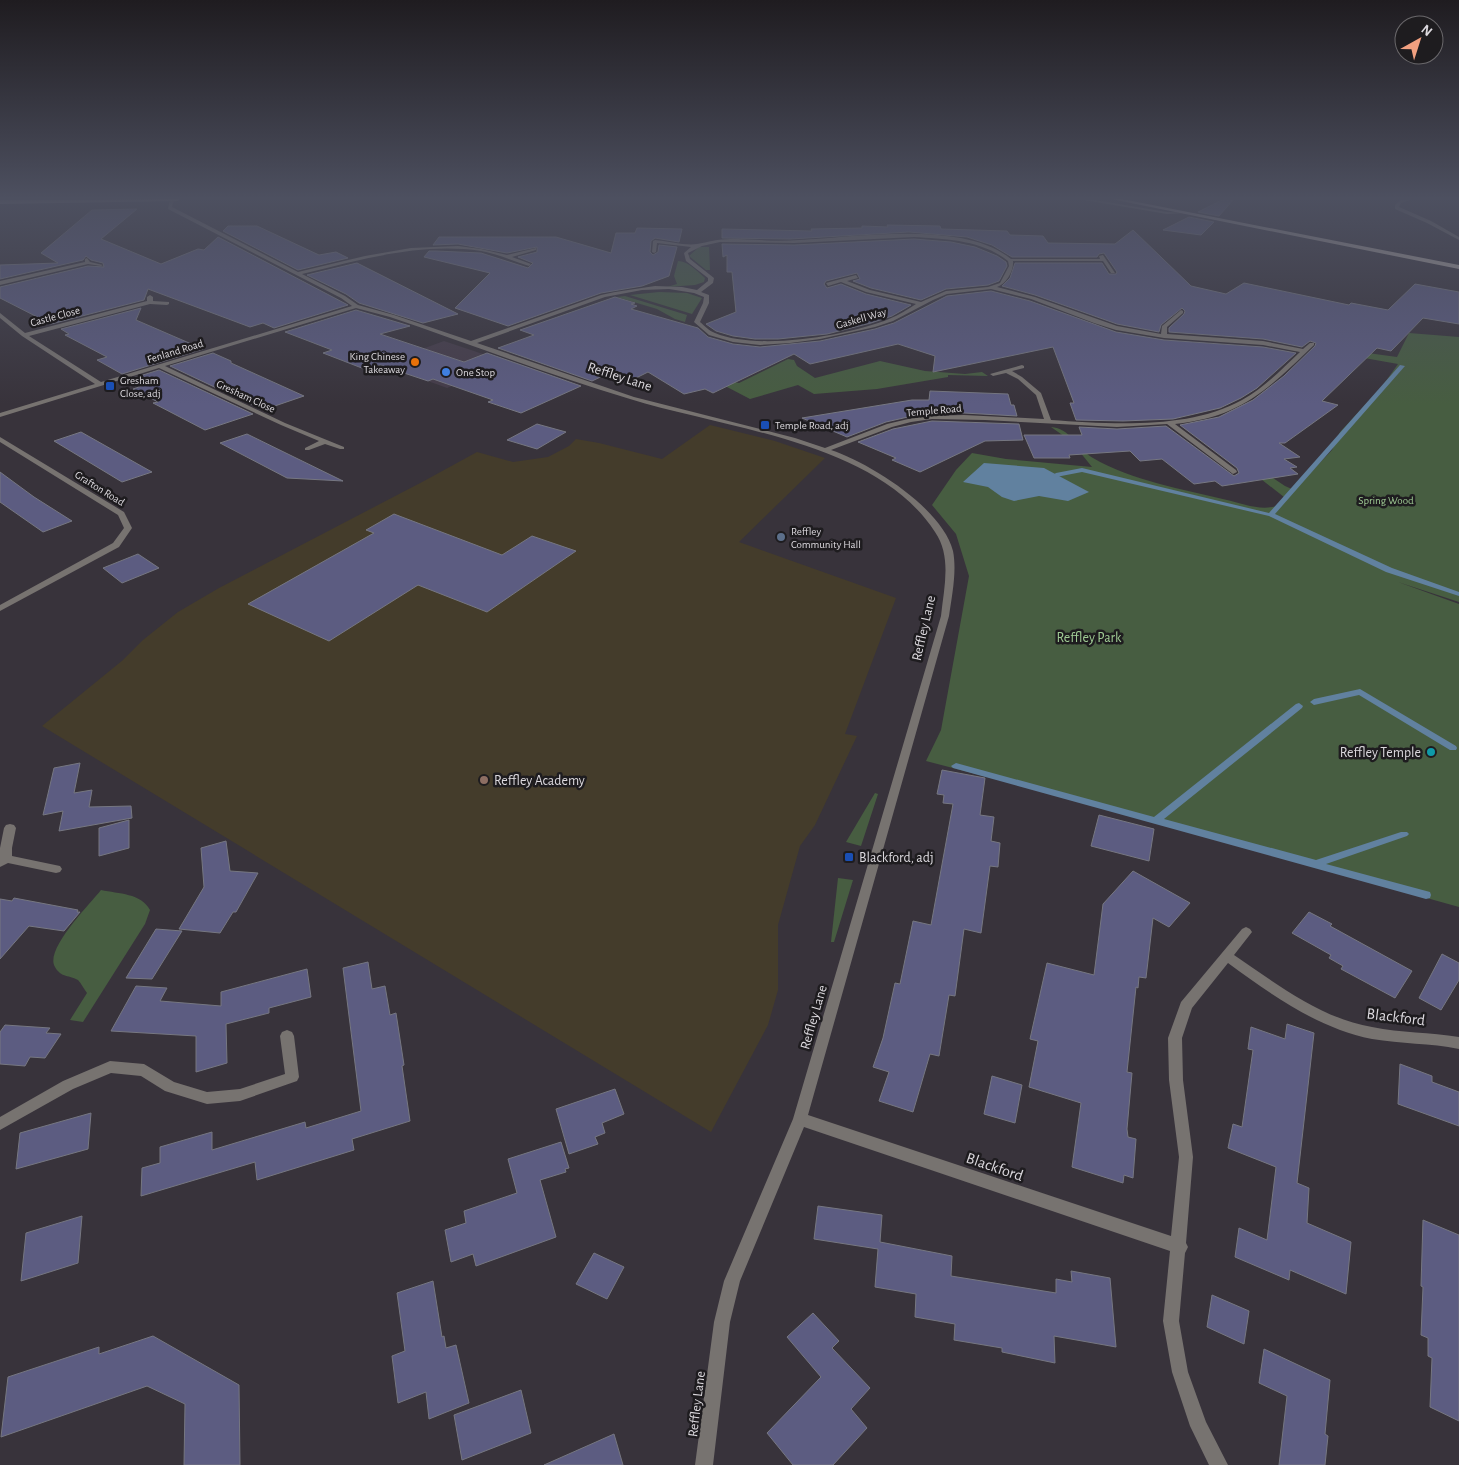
<svg xmlns="http://www.w3.org/2000/svg" width="1459" height="1465" viewBox="0 0 1459 1465" font-family="'Alegreya Sans',sans-serif">
  <rect width="100%" height="100%" fill="#38333b"/>
  <path fill="#453c49" d="M444 341 474 351 509 363 447 388 381 364Z"/>
  <path fill="#443c2b" d="M710 425 775 441 825 458 739 542 896 598 845 734 857 736 815 825 800 846 778 925V990L768 1025 711 1132 42 726 123 660 143 640 178 612 219 588 424 481 477 452 513 462 548 457 569 446 576 439 599 443 662 459Z"/>
  <path fill="#475d41" d="M699 247H709L710 270H706L689 256Z
    M678 261C688 261 698 272 705 278L704 282 695 285 667 287 677 284 674 276Z
    M659 292 687 293 702 298 692 314 630 295Z
    M625 296 687 315 685 322 675 319 657 309 617 297Z
    M1409 333 1459 337V602L1398 582 1459 604V907L1064 797 926 761 941 730 969 576 956 534 932 505 956 470 972 453 1006 459 1092 467 1071 441 1051 427C1070 428 1078 449 1093 458 1133 481 1182 489 1227 500 1240 503 1258 510 1272 507 1277 507 1281 503 1285 500L1284 497 1252 472 1261 470 1285 486 1294 490 1332 450 1340 432 1381 388 1398 364 1336 353 1324 347 1397 357Z
    M788 359 794 360 797 366 815 378 880 361 925 371 965 374 982 372 988 376 948 375V377L877 389 814 394 798 385 750 399 706 376 739 383Z
    M875 793 878 794 861 846 846 842Z
    M838 878 853 880 834 942H831Z
    M101 890C119 894 141 893 150 910L145 924 83 1022 70 1020 87 993C84 989 81 983 78 980 70 975 61 978 55 967 44 950 90 904 101 890Z"/>
  <path fill="#61819f" d="M984 463 1044 468 1089 492 1068 501 1039 496 1014 501 1002 497 988 487 963 482Z"/>
  <g fill="none" stroke-linecap="round" stroke-linejoin="round">
    <path fill="#61819f" fill-rule="evenodd" d="M1400 365 1405 366 1275 514 1392 568 1459 592V596L1386 572 1269 516 1082 472 1056 477 1053 475 1056 473 1082 468 1269 513Z
      M1360 689 1456 746 1457 748 1456 750H1450L1359 695 1314 705 1310 702 1314 699Z
      M1299 703 1303 706 1302 708 1164 819 1316 860 1401 832H1407L1409 834 1407 836 1326 864 1430 892 1431 895 1430 898 1426 899 953 768 951 766 956 763 1154 817 1296 704Z"/>
  </g>
  <path fill="#5c5c81" stroke="#767781" d="M1224 199H1234L1219 216 1198 212Z
    M137 209 101 239 161 264 198 249 204 250 218 237 348 305 274 328 263 323 250 327 148 289 144 300 51 324 0 298V287L88 266 104 267 103 263 91 260 86 256 83 260 0 279V265L58 263 41 253 92 210Z
    M1189 217 1214 222 1201 235 1163 230Z
    M887 225 940 226 941 229 1007 231 1010 235 1043 236 1048 243 1115 244 1133 230 1191 286 1226 294 1244 283 1349 305 1351 303 1388 310 1415 284 1459 292V324L1423 318 1391 351 1377 348 1322 401 1338 405 1285 443H1279L1300 457 1284 459 1297 467 1290 468 1298 474 1222 486 1215 481 1194 484 1162 459 1140 461 1130 451 1069 455 1070 458H1034L1024 435H1082L1079 427 1117 429 1166 426 1234 476 1239 473 1237 468 1180 425 1219 417 1253 400 1284 376 1315 346 1316 343 1310 341 1302 347 1263 339 1169 332V328L1184 314 1185 311 1182 308 1161 325 1159 332 1117 324 1035 295 1002 286 1010 278 1015 263H1102L1109 274H1116L1117 272 1104 253 1099 254 1097 257H1012L992 245 967 237 909 232 790 239 722 238V229L812 231 811 229 862 228V226L888 227Z
    M228 226H257L319 255 336 252 348 258 298 270 223 231Z
    M637 228 682 229 679 242 655 238 651 241 650 252 653 255 658 252 659 245 677 247 669 276 642 286 601 293 508 326 455 308 490 273 424 257 429 251H436L481 253 528 268 533 263 518 257 537 252V247L507 253 458 244 433 245 439 237H556L611 253 616 233H635Z
    M914 239 951 242 975 247 997 256 1006 262 1007 266 999 281 988 285 946 289 921 300 871 288 853 281 860 279 857 273 826 281 824 284 827 288 841 284 866 294 911 305 892 316 871 323 827 334 778 339H755L733 336 716 331 706 324 736 312 732 272H727V255L723 257 722 244 794 245Z
    M357 263 458 314 423 323 359 303 346 294 307 275Z
    M991 291 1030 301 1116 332 1164 340 1263 347 1296 353 1257 388 1241 398 1220 408 1173 419 1123 421 1076 420 1070 403H1074L1053 347 933 372 935 356 898 344 810 364 794 354 713 393 705 389 684 394 648 372 634 379 629 377 624 380 607 374 592 381 498 348 534 335 520 330 615 297 635 303 631 304 637 306 631 309 698 328 708 337 733 344 760 347 820 341 875 329 894 323 947 296Z
    M141 308 136 320 203 349 122 374 97 360 107 357 65 335 69 334 61 329Z
    M356 310 410 326 380 334 464 362 487 353 581 386 521 413 488 402 493 400 433 379 428 381 380 365 367 370 323 353 332 350 285 332Z
    M213 353 231 361V363L304 396 263 410 170 366Z
    M159 370 253 414 205 430 153 403 158 402 133 389 142 386 130 379Z
    M930 391 1008 394 1011 405H1014L1017 416 964 413 921 414 886 422 847 437 802 418 912 400H929Z
    M932 421 1019 424 1023 440 985 441 920 472 892 460 896 458 858 442 893 429Z
    M537 424 566 432 537 449 507 440Z
    M81 432 143 467 152 472 122 482 54 441Z
    M247 434 343 481 287 478 220 443Z
    M0 472 34 497 72 521 43 532 0 502Z
    M394 514 502 555 532 536 576 551 487 612 418 585 329 641 248 604 374 533 366 530Z
    M138 554 159 568 122 583 103 568Z
    M80 763 74 793 92 790 89 807 131 806 132 818 59 831 63 811 43 815 54 768Z
    M942 770 985 778 980 815 994 817 991 841 1000 843 998 867 990 866 981 933 964 929 955 996 949 995 939 1056 930 1054 913 1112 879 1101 889 1072 873 1067 883 1038 895 983 900 984 913 921 931 925 953 804 943 803 944 795 937 794Z
    M1099 815 1154 829 1149 861 1091 846Z
    M129 820V848L99 856V828Z
    M226 841 230 871 258 873 236 912H233L220 933 179 929 204 887 201 848Z
    M1133 871 1190 903 1169 927 1153 918 1146 978 1139 977 1138 988 1136 987 1127 1072 1132 1073 1127 1129 1128 1137 1136 1139 1133 1178 1124 1175 1123 1183 1072 1167 1081 1103 1029 1087 1038 1041 1030 1039 1047 963 1094 975 1103 904Z
    M14 898 78 910 77 912H80L64 931 29 926 0 959V899L12 901Z
    M1309 912 1332 924 1330 926 1412 971 1395 998 1341 969 1343 966 1329 958 1331 955 1292 933Z
    M156 929 182 931 152 979 126 978Z
    M1442 954 1459 963V980L1441 1010 1419 998Z
    M368 962 372 989 385 986 390 1015 396 1013 404 1065 402 1066 410 1121 352 1139 354 1150 257 1180 255 1162 141 1196 142 1168 160 1163V1147L212 1132V1150L305 1122 306 1128 361 1111 343 968Z
    M307 969 311 997 269 1008V1013L226 1024 227 1063 196 1072V1036L111 1031 136 986 167 988 160 1001 221 1006V992Z
    M1287 1024 1314 1033 1297 1183 1309 1188 1307 1223 1351 1242 1346 1294 1290 1270 1289 1280 1235 1257 1239 1228 1267 1240 1276 1167 1228 1148 1233 1124 1242 1127 1253 1050 1248 1049 1251 1027 1285 1039Z
    M5 1025 50 1028 46 1033 61 1034 45 1058 30 1057 25 1066 0 1064V1032Z
    M1400 1064 1432 1076V1082L1459 1092V1126L1398 1104Z
    M992 1076 1022 1085 1015 1123 984 1114Z
    M615 1089 624 1114 602 1123 605 1133 595 1137 598 1144 569 1154 556 1109Z
    M91 1113 88 1149 16 1169 20 1133Z
    M561 1142 569 1168 565 1169 566 1172 540 1180 556 1237 476 1266 473 1254 451 1262 445 1230 466 1223 464 1211 517 1193 508 1159Z
    M818 1206 882 1215 880 1242 952 1256 951 1276 1056 1293V1279L1072 1282 1071 1271 1110 1278 1116 1347 1054 1336 1055 1363 1002 1352V1348L954 1340 955 1324 915 1317 916 1294 875 1287 878 1249 814 1239Z
    M82 1216 78 1263 21 1281 26 1233Z
    M1423 1220 1459 1235V1421L1430 1407 1432 1358 1428 1356V1338L1421 1335 1423 1287 1421 1286Z
    M594 1253 624 1267 607 1299 576 1284Z
    M433 1281 442 1337 444 1336 446 1348 456 1345 469 1403 429 1419 426 1392 398 1403 392 1356 405 1351 397 1293Z
    M1212 1295 1249 1311 1244 1344 1207 1327Z
    M813 1313 839 1341 832 1348 870 1388 851 1409 867 1428 833 1465H793L767 1433 821 1377 787 1337Z
    M153 1336 239 1385 240 1465H184L185 1404 147 1386 1 1437 8 1377 99 1347V1354Z
    M1264 1349 1330 1380 1325 1434 1328 1436 1325 1465H1279L1287 1396 1259 1383Z
    M521 1390 531 1433 462 1460 454 1415Z
    M614 1434 623 1465H544Z"/>
  <g fill="none" stroke-linecap="round" stroke-linejoin="round">
    <path fill="#777370" fill-rule="evenodd" d="M172 199H177L173 203 172 207 298 272 365 256 411 248 458 246 481 249 507 255 536 248V250L512 257 531 264 529 266C513 261 498 254 481 251 420 242 360 260 302 274L345 296 358 305 394 315 471 341 601 295 615 292 655 286 682 287 697 290 708 281V278L686 261 684 253 691 247 657 243 656 252 654 253 652 252 653 241 655 240C667 241 686 246 697 244 708 242 718 239 730 239 753 239 776 242 799 240 857 237 964 220 1011 259H1100L1099 256 1103 255 1115 273H1111L1103 261H1013C1014 271 1006 284 997 287L1035 297 1117 326 1161 334 1162 326 1181 310 1183 311V313L1167 327V334L1263 341 1303 349 1310 343H1314V345C1268 389 1242 417 1175 424L1236 470 1237 472 1233 474 1167 424 1117 427 985 420 932 419 911 422 892 427 831 450C870 463 942 508 953 551 957 571 952 595 949 616L808 1115 1171 1236 1179 1157 1169 1080 1168 1038 1181 1002 1242 929 1246 927 1250 929 1252 932 1234 955C1277 984 1320 1018 1372 1027 1401 1033 1430 1032 1459 1037V1049C1430 1043 1401 1044 1372 1039 1317 1028 1272 995 1228 963L1192 1008 1182 1038 1183 1080 1193 1157 1186 1243 1188 1247 1185 1253 1179 1321 1188 1372 1206 1422 1228 1465H1209L1190 1426 1172 1372 1163 1321 1170 1251 804 1127 740 1281 730 1322 713 1465H695L714 1322 724 1281 793 1119 941 616C944 587 952 557 935 532 876 441 726 429 630 399 549 375 470 344 390 317L356 308 165 366 285 423 344 447V449H340L325 444 309 450H305V448L319 441 281 425 159 368 0 417V413L95 384 22 336 0 318V313L25 333 147 301V297L150 295 153 297V301L169 302V304L167 305 150 304 29 336 101 382 352 306 341 298 168 209 169 203ZM914 237C946 239 982 240 1008 261L1009 266 1000 283 988 287 946 291 921 302 870 290 847 281 858 278 856 275 826 283 828 286 841 282 866 292 916 304C908 309 899 315 889 319 847 336 758 351 715 333 709 331 705 326 700 322L709 303V295L701 292 713 283 714 278 690 259 688 253 702 246 720 242 794 243ZM669 289 694 293 704 297 703 303 694 322 709 335 733 342 760 345 790 343 820 339 875 327 893 321 933 300 947 294 991 289 1031 299 1094 323 1116 330 1164 338 1263 345 1300 352C1282 369 1264 388 1242 400 1188 430 1110 424 1051 420L1041 393 1022 377 1012 371 1024 368V366L1022 365 990 374 993 376 1006 373 1018 379 1036 395 1044 419 964 415 921 416 887 424 825 448 795 438 634 397 477 343 605 297 642 290Z
      M1078 199H1089L1167 212 1185 213 1167 214Z
      M1405 199H1413L1401 203 1399 207 1431 221 1459 237V240L1427 223 1395 209V205L1399 201Z
      M87 258 90 262 103 265 101 266 88 264 0 285V281L85 262V259Z
      M0 437 124 512 132 528 119 547 0 611V605L113 543 124 528 118 515 0 442Z
      M10 824 14 825 16 828 12 848V856L60 866 62 869 60 872 56 873 8 863 0 867V848L4 828 6 825Z
      M287 1030 292 1032 294 1036 299 1077 297 1081 240 1101 207 1104 165 1091 141 1076 111 1073 73 1089 0 1130V1117L63 1081 110 1061 144 1064 174 1082 207 1092 240 1089 285 1074 280 1036 282 1032Z"/>
    <path fill="#b8b0a9" fill-rule="evenodd" d="M180 199 178 201 0 204V200Z
      M1111 199H1122L1459 265V269Z"/>
  </g>
  <linearGradient id="sky" x2="0" y2="1"><stop stop-color="#1f1c20"/><stop offset="0.49" stop-color="#4d5060"/><stop offset="1" stop-color="#4d5060" stop-opacity="0"/></linearGradient>
  <rect width="1459" height="404" fill="url(#sky)"/>
  <circle fill="#e8710a" stroke="#1e1c1f" stroke-width="2" cx="415" cy="362" r="5"/>
  <circle fill="#3f7fe0" stroke="#1e1c1f" stroke-width="2" cx="446" cy="372" r="5"/>
  <g fill="#1a4fb4" stroke="#1e1c1f" stroke-width="2">
    <rect x="105" y="381" width="10" height="10" rx="2.5"/>
    <rect x="760" y="420" width="10" height="10" rx="2.5"/>
    <rect x="844" y="852" width="10" height="10" rx="2.5"/>
  </g>
  <circle fill="#5c6f8a" stroke="#1e1c1f" stroke-width="2" cx="781" cy="537" r="5"/>
  <circle fill="#0f9aa8" stroke="#1e1c1f" stroke-width="2" cx="1431" cy="752" r="5"/>
  <circle fill="#8d6e63" stroke="#1e1c1f" stroke-width="2" cx="484" cy="780" r="5"/>
  <g text-anchor="middle" stroke-width="5" stroke-linejoin="round" paint-order="stroke">
    <g font-size="11" fill="#dcd9de" stroke="#1e1c1f">
      <text transform="translate(55 316) rotate(-15)" y="4">Castle Close</text>
      <text transform="translate(861 318) rotate(-16)" y="4">Gaskell Way</text>
      <text transform="translate(175 351) rotate(-17)" y="4">Fenland Road</text>
      <text transform="translate(246 396) rotate(25)" y="4">Gresham Close</text>
      <text transform="translate(934 410) rotate(-5)" y="4">Temple Road</text>
      <text transform="translate(100 488) rotate(32)" y="4">Grafton Road</text>
    </g>
    <g font-size="11" fill="#dcd9de" stroke="#1e1c1f" text-anchor="start">
      <text x="405" y="360" text-anchor="end">King Chinese<tspan x="405" dy="13">Takeaway</tspan></text>
      <text x="456" y="376">One Stop</text>
      <text x="120" y="384">Gresham<tspan x="120" dy="13">Close, adj</tspan></text>
      <text x="775" y="429">Temple Road, adj</text>
      <text x="791" y="535">Reffley<tspan x="791" dy="13">Community Hall</tspan></text>
    </g>
    <g font-size="11" fill="#a0cc95" stroke="#1e1c1f">
      <text x="1386" y="504">Spring Wood</text>
    </g>
    <g font-size="14" fill="#dcd9de" stroke="#1e1c1f">
      <text transform="translate(620 376) rotate(18)" y="5">Reffley Lane</text>
      <text transform="translate(923 628) rotate(-77)" y="5">Reffley Lane</text>
      <text transform="translate(813 1017) rotate(-74)" y="5">Reffley Lane</text>
      <text transform="translate(696 1404) rotate(-83)" y="5">Reffley Lane</text>
    </g>
    <g font-size="14" fill="#a0cc95" stroke="#1e1c1f">
      <text x="1089" y="642">Reffley Park</text>
    </g>
    <g font-size="14" fill="#dcd9de" stroke="#1e1c1f" text-anchor="start">
      <text x="1421" y="757" text-anchor="end">Reffley Temple</text>
      <text x="494" y="785">Reffley Academy</text>
      <text x="859" y="862">Blackford, adj</text>
    </g>
    <g font-size="16" fill="#dcd9de" stroke="#1e1c1f">
      <text transform="translate(1396 1016) rotate(7)" y="6">Blackford</text>
      <text transform="translate(995 1166) rotate(19)" y="6">Blackford</text>
    </g>
  </g>
  <g transform="translate(1419 40) rotate(39)"><circle r="24" fill="#1e1c1f" stroke="#6a686b"/>
  <path d="M0-4L9 19L0 12L-9 19Z" fill="#f2a080"/>
  <text y="-8" font-size="14" font-weight="bold" text-anchor="middle" fill="#dcd9de">N</text>
  </g>
</svg>
